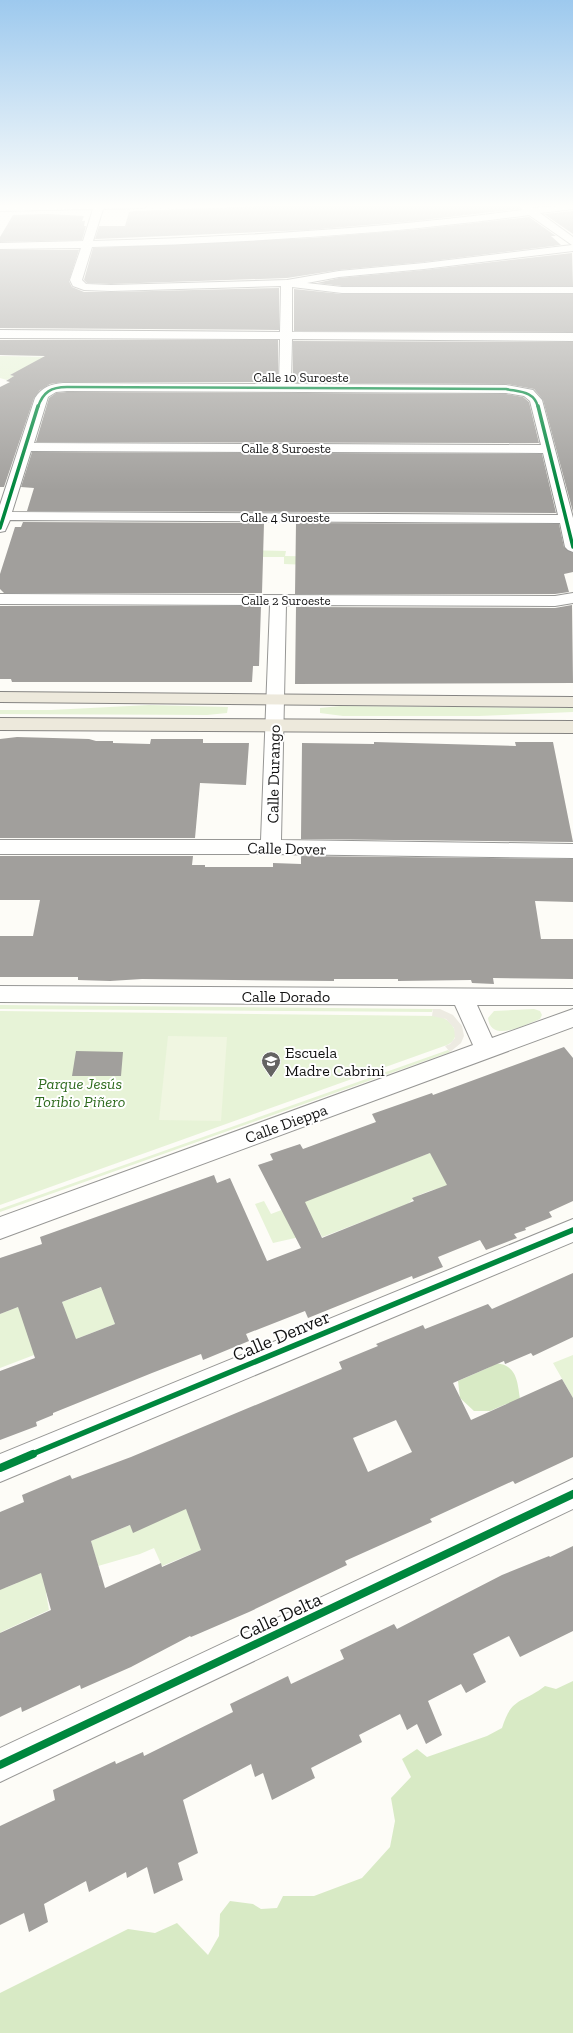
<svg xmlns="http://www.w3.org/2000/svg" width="573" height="2033" viewBox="0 0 573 2033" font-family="'Zilla Slab',serif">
  <rect width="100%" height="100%" fill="#fdfcf7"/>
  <path fill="#e7f3d7" d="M0 356 51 357 43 380 16 372 10 375 14 376 7 380 0 378Z
    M235 550 286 551 285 556 348 557 309 565 284 564V557H257Z
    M149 705 228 707 227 713 207 715 0 714V710H51Z
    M340 706 573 708V712L479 716H343L320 713V708Z
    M0 1005 433 1009 432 1012 0 1009Z
    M534 1009 540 1011 542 1015 540 1019C526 1024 491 1044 488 1018L494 1011Z
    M0 1011 438 1016C452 1019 464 1037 447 1045L0 1205Z
    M448 1050 450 1052 0 1212V1209Z
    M435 1151 448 1187C434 1189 417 1193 408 1204L325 1236 322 1237 318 1229 295 1238 273 1243 255 1204 264 1201 271 1214Z
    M102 1287 115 1324 0 1368V1314L18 1307H64L62 1302Z
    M573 1355V1398L553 1363Z
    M201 1502V1550L162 1566 154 1548 140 1554 98 1566 91 1541 145 1519Z
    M27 1568 64 1577 46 1593 49 1610 1 1632 5 1647 0 1650V1579L2 1578 5 1588 17 1583 15 1573Z"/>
  <path fill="#d8eac5" d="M495 1363C519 1365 517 1384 521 1404H506L490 1411H474L460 1398 458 1381 490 1367Z
    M573 1681V2033H0V1993L128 1929 155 1933 177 1923 208 1955 219 1936 220 1914 230 1901 253 1904 261 1909 277 1908 283 1896H314L362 1878 390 1847 395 1821 391 1798 411 1777 402 1759 417 1749 427 1757 487 1736 502 1728C512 1696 522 1704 545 1686L556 1689Z"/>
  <path fill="#f0f6e1" d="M168 1036 227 1037 221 1121 159 1120Z"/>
  <path fill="#edebe2" d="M433 1009H440L453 1015 462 1026 464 1036 461 1043 450 1052 445 1046 450 1044 455 1038 454 1028 446 1019 432 1016Z"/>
  <path fill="#a19f9c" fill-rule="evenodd" d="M290 205H519V209L415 221 308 230 95 239 99 226H125L129 212 134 211Z
    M573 211V234L544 214Z
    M48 214 84 216 82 221H85L84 226H86L82 240 0 242V237L13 215Z
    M529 217 556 236H551L561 245 424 262 339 270 287 278 111 284 87 283 84 280 93 248 311 238 420 229Z
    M0 250H79L69 281 72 287 84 292H111L279 288V330L0 328Z
    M572 253 573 286H342L317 283 339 278 424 270Z
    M294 289 342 294H573V332L294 331Z
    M0 340H278V382H63L50 384 40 390 34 398 4 487H0V387L10 382 6 381 14 376 10 375 45 356 0 355Z
    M293 341 573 342V512L543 400 534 389 506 384 293 383Z
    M67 392 506 394 523 397 529 402 539 443 36 442 49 398 56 393Z
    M32 452 542 454 556 513 27 511 34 488 21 487Z
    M23 522 264 523 262 593H4L0 589V574L15 527H21Z
    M296 523 559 524 564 547 573 553V572L564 574 569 592 555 594H295Z
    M572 605 573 683 295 684 296 607 555 608Z
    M0 606H261L259 666H253L252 682H12L11 679H0Z
    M17 737 89 739 96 741H113V743L150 744 151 739H203V743H249L246 785 200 783 195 838H0V739Z
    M374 742 516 746 515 742H553L573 842 301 839 302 743 374 744Z
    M0 856H193L192 865H205V867H273V863L301 864V856L573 859V902L535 901 541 939H573V979L493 978 494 984 472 983 471 980 398 981V979H334V981L142 979 110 981 78 980V977H0V936H33L40 900H0Z
    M564 1047 573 1058V1201L549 1212 552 1217 525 1228 526 1230 514 1234 517 1238 486 1250 480 1240 438 1257 443 1267 413 1279 412 1276 308 1318 305 1311 246 1334 249 1341 203 1360 201 1354 152 1373 53 1413V1415L36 1422 37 1426 0 1440V1371L35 1358 18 1307 0 1314V1258L42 1244 40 1237 214 1175 217 1183 230 1178 267 1261 301 1248 258 1165 273 1160 270 1154 300 1144 303 1149 376 1122 372 1114 432 1093 433 1095ZM430 1153 447 1185 412 1198 414 1201 322 1238 305 1202ZM101 1287 115 1324 76 1339 62 1302Z
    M76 1051 123 1052 121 1076H72Z
    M573 1273V1337L533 1356 531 1353 505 1364 504 1361 453 1383 471 1420 562 1379 573 1398V1457L515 1484 513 1481 430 1519 432 1522 345 1561 347 1565 249 1612 191 1637 190 1636 131 1667 81 1689 80 1685 22 1712 21 1707 0 1717V1633L51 1610 41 1573 0 1590V1512L24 1502 22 1495 70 1475 72 1479 131 1457 342 1369 339 1362 378 1346 376 1344 423 1325 425 1329 488 1304 492 1309ZM396 1420 412 1452 368 1472 353 1438ZM186 1509 201 1550 162 1567 161 1563 105 1588 91 1541 130 1525 133 1533Z
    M573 1546V1631L520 1657 509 1636 473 1654 486 1682 466 1693 461 1684 428 1701 442 1735 426 1744 417 1724 407 1730 400 1714 359 1735 362 1742 311 1768 315 1778 272 1800 263 1773 255 1777 251 1764 183 1800 198 1853 178 1863 183 1880 154 1894 147 1867 127 1878 126 1872 89 1892 86 1881 44 1904 48 1922 29 1932 24 1913 0 1925V1826L55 1800 53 1790 115 1761 116 1764 143 1752 144 1756 233 1712 230 1704 288 1676 291 1684 344 1659 340 1650 394 1624 397 1629 502 1575 549 1556 550 1557Z"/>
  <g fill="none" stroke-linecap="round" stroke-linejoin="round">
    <g stroke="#979795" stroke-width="2">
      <path id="minor" d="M0 205H149L144 208 103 209 93 241C237 237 380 229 522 210L520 207 521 205H529L533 208 573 205V209L540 213 573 237V251L424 269 339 277 307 283 342 287H573V293H342L292 287V332L573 333V341L292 339 291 384 506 385 533 390 542 400 573 518V552L568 550 565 547 560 523 10 520 5 531 0 532V505L35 398C42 387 51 384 63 383L279 384 280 339 0 338V330L280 332 281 286 111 291 84 290 73 286 70 280 81 248 0 249V243L83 241 93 209 0 211ZM529 215 572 245 424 263 339 271 287 280 111 285 86 284 82 280 92 247C238 243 384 235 529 215ZM67 391 506 393 524 396 530 401 541 445 34 443 48 397 56 392ZM31 451 543 453 558 515 12 512Z
        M573 593V603L555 606 286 605 281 840 573 844V858L271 854H0V840H261L270 605 0 604V594L555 596Z
        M0 986 573 989V1005H477L492 1038 573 1009V1027L0 1239V1217L473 1045 455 1005 0 1002Z
        M573 1219V1242L0 1482V1454Z
        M573 1479V1509L0 1782V1748Z"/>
    </g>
    <g stroke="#858482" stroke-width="2">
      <path id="major" d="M0 692 573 697V707L0 702Z
        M0 718 573 721V733L0 730Z"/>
    </g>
    <use href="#minor" fill="#fffffe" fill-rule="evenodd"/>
    <use href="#major" fill="#ede9dc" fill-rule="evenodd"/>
    <g stroke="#fff" stroke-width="4">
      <path id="cycleway-far3" d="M38 407C43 392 51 387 67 387L506 389C520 392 534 391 538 407"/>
    </g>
    <g stroke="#fff" stroke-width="5">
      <path id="cycleway-far2" d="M538 406 573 547
        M0 528 38 406"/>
    </g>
    <g stroke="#fff" stroke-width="8">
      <path id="cycleway-far1" d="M30 1455 573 1230"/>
    </g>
    <g stroke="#fff" stroke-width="10">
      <path id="cycleway" d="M0 1468 33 1454
        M0 1765 573 1494"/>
    </g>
    <use href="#cycleway-far3" stroke="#00873e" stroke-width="2.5"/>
    <use href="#cycleway-far2" stroke="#00873e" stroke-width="3.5"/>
    <use href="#cycleway-far1" stroke="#00873e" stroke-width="5.5"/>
    <use href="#cycleway" stroke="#00873e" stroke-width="8"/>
  </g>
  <linearGradient id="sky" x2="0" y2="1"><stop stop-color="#9dc9ee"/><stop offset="0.42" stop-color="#fefefb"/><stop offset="1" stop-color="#fefefb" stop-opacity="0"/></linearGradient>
  <rect width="573" height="490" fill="url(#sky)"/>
  <defs>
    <g id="school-pin" transform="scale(1)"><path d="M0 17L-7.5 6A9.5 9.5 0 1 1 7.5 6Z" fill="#646362" stroke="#fff"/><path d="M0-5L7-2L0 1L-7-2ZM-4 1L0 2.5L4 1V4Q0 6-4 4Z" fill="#fff"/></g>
  </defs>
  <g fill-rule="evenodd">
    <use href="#school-pin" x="271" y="1061"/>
  </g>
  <g text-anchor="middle" stroke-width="4" stroke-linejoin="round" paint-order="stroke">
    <g font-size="13" fill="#111" stroke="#fff">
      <text x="301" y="382">Calle 10 Suroeste</text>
      <text x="286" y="453">Calle 8 Suroeste</text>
      <text x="285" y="522">Calle 4 Suroeste</text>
      <text x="286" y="605">Calle 2 Suroeste</text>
    </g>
    <g font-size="16" fill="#111" stroke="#fff">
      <text transform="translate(273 774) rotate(-89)" y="6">Calle Durango</text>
      <text transform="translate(287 848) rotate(1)" y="6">Calle Dover</text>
      <text x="286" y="1002">Calle Dorado</text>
      <text transform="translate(286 1123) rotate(-20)" y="6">Calle Dieppa</text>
    </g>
    <g font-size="16" fill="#111" stroke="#fff" text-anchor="start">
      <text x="285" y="1058">Escuela<tspan x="285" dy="18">Madre Cabrini</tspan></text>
    </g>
    <g font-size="16" font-style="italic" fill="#2f6b1f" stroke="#fff">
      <text x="80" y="1089">Parque Jesús<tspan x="80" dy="18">Toribio Piñero</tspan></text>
    </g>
    <g font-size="19" fill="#111" stroke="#fff">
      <text transform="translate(281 1335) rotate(-23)" y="7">Calle Denver</text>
      <text transform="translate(280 1616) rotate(-25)" y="7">Calle Delta</text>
    </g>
  </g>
</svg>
